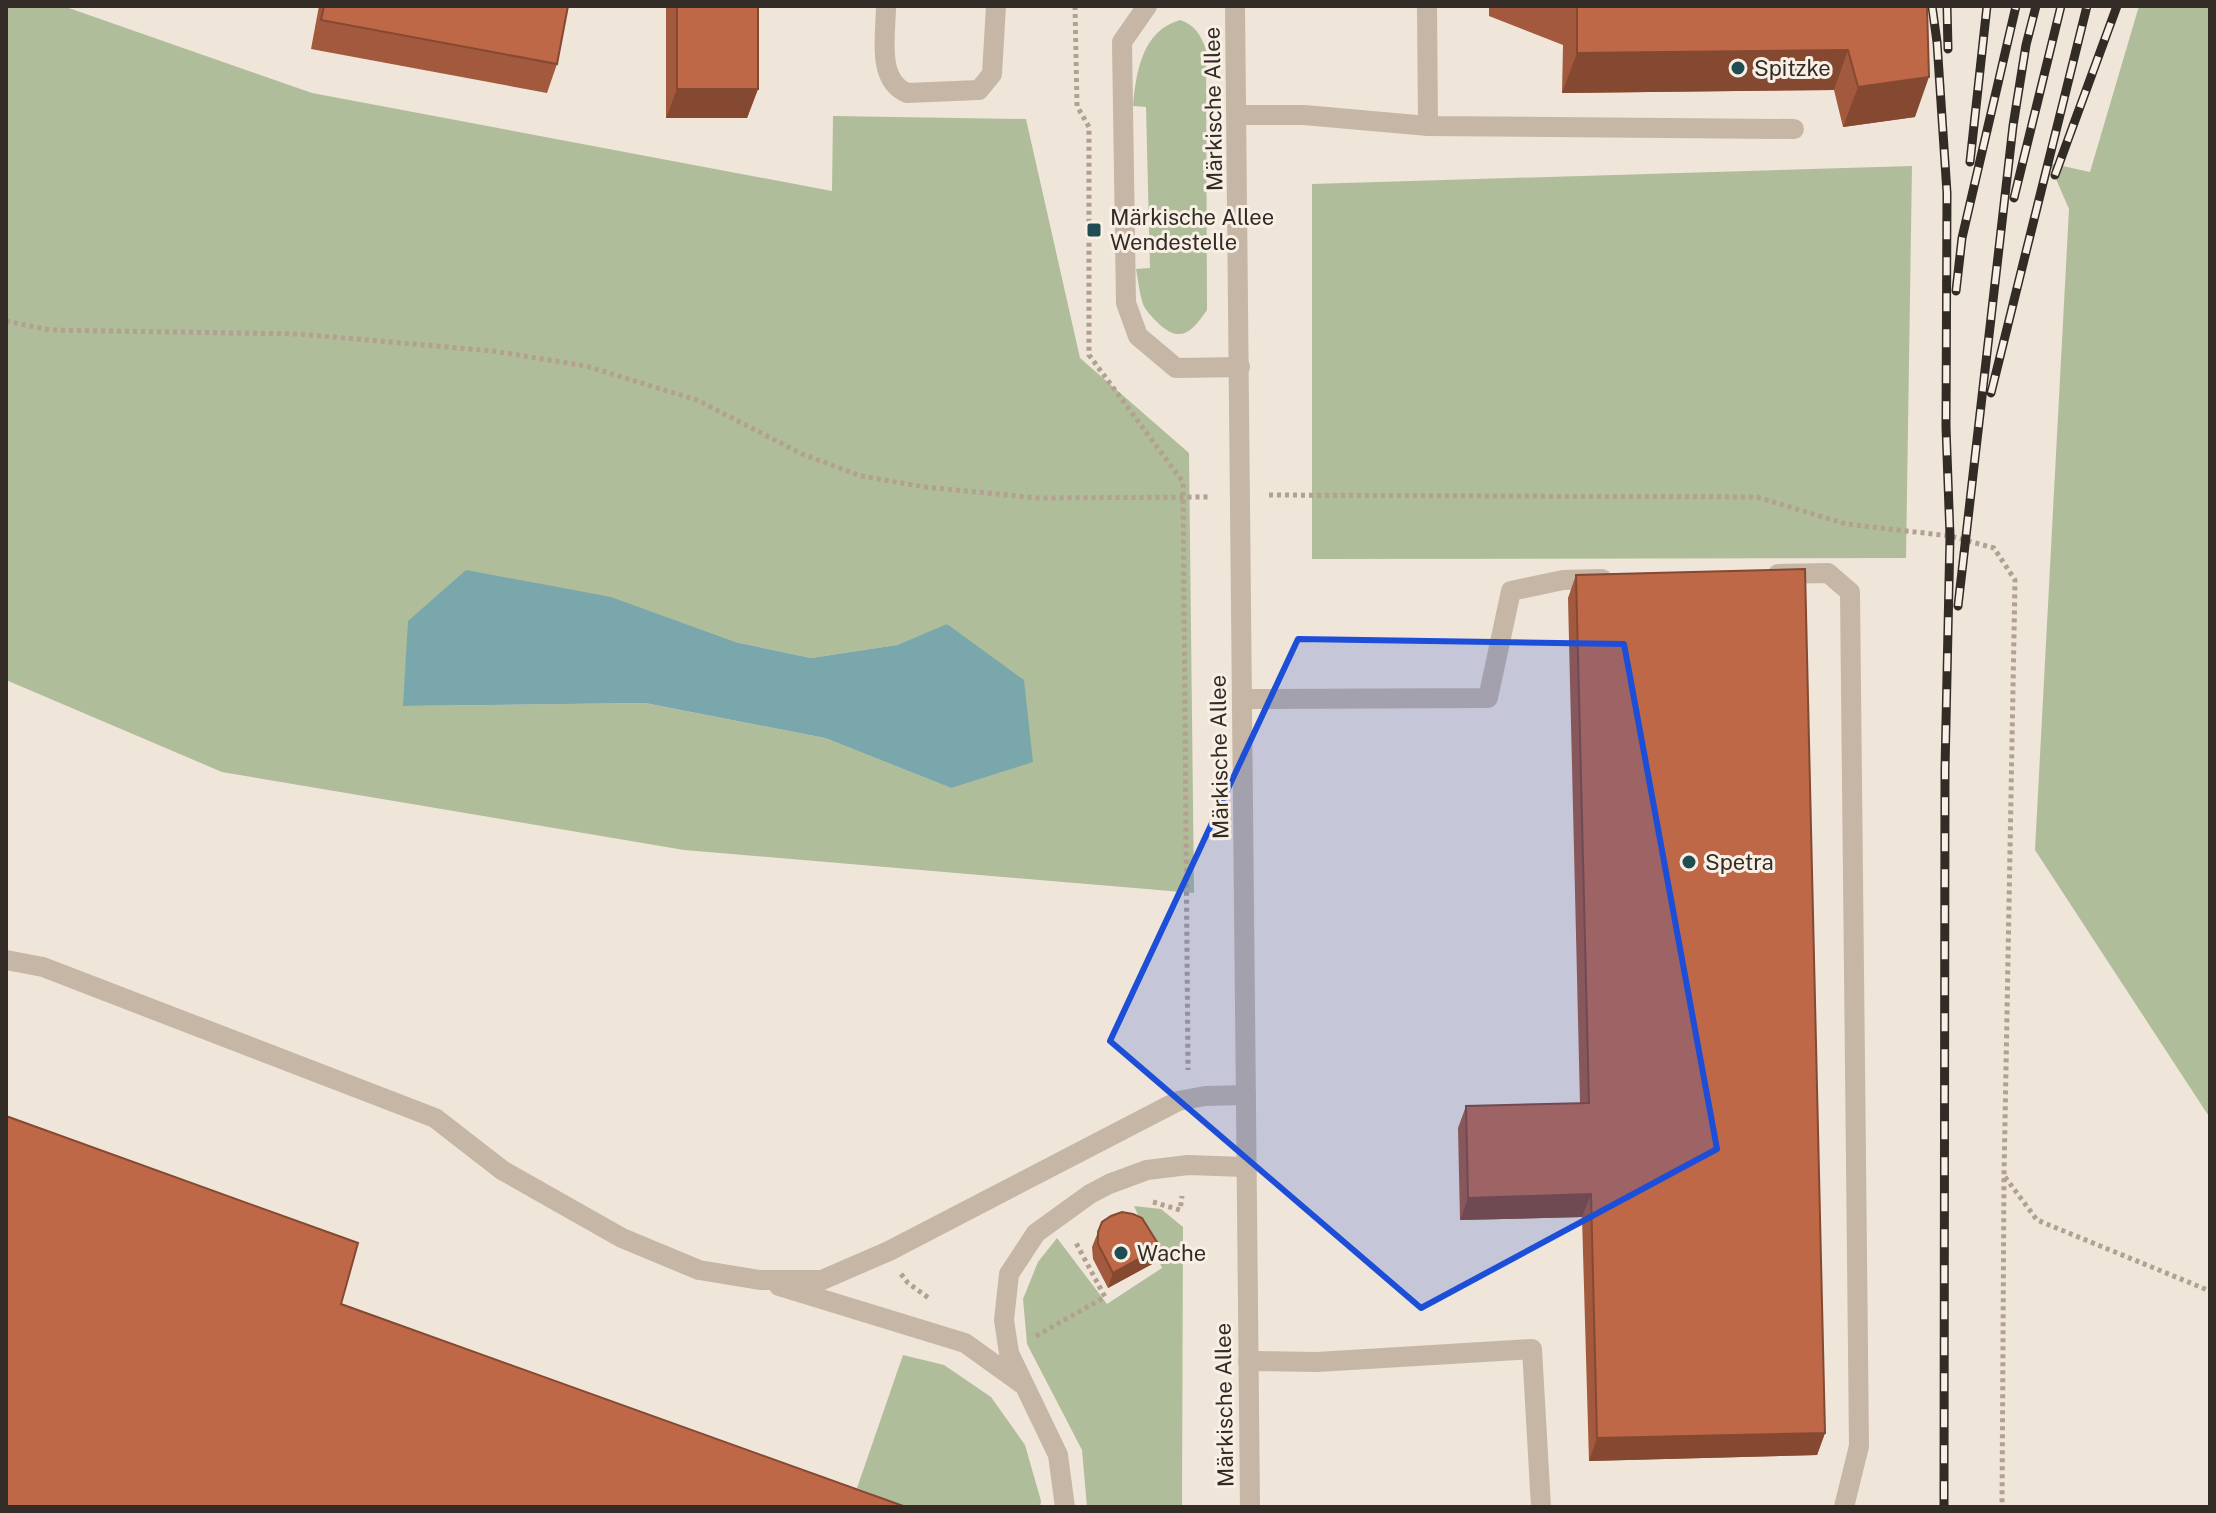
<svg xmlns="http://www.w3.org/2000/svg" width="2216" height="1513" viewBox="0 0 2216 1513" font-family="'Public Sans',sans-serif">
  <rect width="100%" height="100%" fill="#efe5d9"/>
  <path fill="#b0bd9a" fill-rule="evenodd" d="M6 6H63L312 93 832 191 833 116 1026 119 1080 358 1189 453 1194 893 684 850 222 772 6 680ZM948 624 951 788 825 738 645 703 403 706 735 642 811 658 897 645Z
    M2139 6H2210V1118L2035 850 2069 209 2049 163 2090 172Z
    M1180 20C1195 25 1201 35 1206 50L1207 310C1192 332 1180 345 1157 322 1151 316 1144 309 1142 301 1139 291 1138 279 1136 269L1150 268 1146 107 1133 106C1136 72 1142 31 1180 20Z
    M1912 166 1906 558 1312 559V184Z
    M1134 1206 1161 1209 1183 1227 1182 1507H1087L1082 1450 1027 1344 1023 1299 1038 1262 1057 1238 1107 1304 1162 1268Z
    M903 1355 944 1365 991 1397 1025 1445 1041 1501 1040 1507H904L857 1488Z"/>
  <path fill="#7aa7ab" d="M466 570 611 597 735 642 811 658 897 645 947 624 1024 680 1033 762 951 788 825 738 645 703 403 706 408 621Z"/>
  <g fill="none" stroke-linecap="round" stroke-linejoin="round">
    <path stroke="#b2a090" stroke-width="5" stroke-dasharray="4 4" stroke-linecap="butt" d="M1075 6 1077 106 1089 127V355L1183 482 1188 1070
      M6 321 50 330 299 334 493 351 586 366 697 400 802 454 861 476 925 487 1038 498 1211 497
      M1269 495 1757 497 1846 524 1950 536 1994 548 2015 580 2004 1176 2002 1507
      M2005 1177 2037 1220 2210 1291
      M1153 1202 1180 1210 1182 1196
      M901 1274 908 1283 930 1299
      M1036 1336 1105 1297 1075 1241"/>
    <path stroke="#c6b6a6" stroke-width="20" d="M886 6C886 34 876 80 907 93L979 90 992 74 996 6
      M1147 6 1122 42 1126 303 1138 336 1176 368 1240 367
      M1237 115H1304L1428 126 1427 6
      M1428 126 1794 129
      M1778 574 1828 573 1850 592 1859 1446 1844 1507
      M1242 699 1488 698 1511 591 1563 580 1602 579
      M6 960 43 967 435 1118 502 1170 622 1238 699 1270 760 1280H822L889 1251 1178 1101 1205 1096 1246 1095
      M779 1286 965 1343 1022 1384
      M1248 1361 1317 1362 1532 1349 1541 1507
      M1065 1507 1058 1455 1009 1353 1004 1320 1009 1274 1036 1233 1090 1194 1109 1184 1147 1170 1188 1165 1245 1167"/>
    <path stroke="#c6b6a6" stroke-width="20" d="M1235 6 1250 1507"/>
    <g stroke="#332b26" stroke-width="9">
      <path id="rail" d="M1932 6 1937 42 1947 193 1946 427 1950 536 1945 769 1944 1507
        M1947 6 1948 49
        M1970 162 1987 6
        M2055 175 2117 6
        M2014 198 2061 6
        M1956 291 1962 238 2016 6
        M1991 393 2087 6
        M1958 606 2013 126 2026 45 2036 6"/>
    </g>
    <use href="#rail" stroke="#f8efe5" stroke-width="6" stroke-dasharray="18" stroke-linecap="butt"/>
  </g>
  <path fill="#a3593e" d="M319 6H568L557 64 547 93 311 49Z
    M666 6H758V89L747 118H666Z
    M1489 6H1927L1915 117 1843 127 1834 90 1562 93 1563 45 1489 16Z
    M1576 575 1825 1433 1817 1455 1589 1461 1582 1217 1460 1220 1458 1128 1466 1106 1580 1103 1568 598Z
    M1102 1222 1160 1247 1154 1263 1108 1288 1093 1259 1092 1247Z"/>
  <path fill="#854932" d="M1848 50 1834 90 1562 93 1577 53Z
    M1929 77 1915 117 1843 127 1858 87Z
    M677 89H758L747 118H666Z
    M1591 1194 1582 1217 1460 1220 1468 1198Z
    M1160 1247 1154 1263 1108 1288 1113 1273Z
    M1825 1433 1817 1455 1589 1461 1597 1438Z"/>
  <path fill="#be6848" stroke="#854932" stroke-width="2" d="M324 6H568L557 64 321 20Z
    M677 6H758V89H677Z
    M1577 6H1927L1929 77 1858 87 1848 50 1577 53Z
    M1805 569 1825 1433 1597 1438 1591 1194 1468 1198 1466 1106 1589 1103 1576 575Z
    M6 1116 358 1243 341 1304 906 1507H6Z
    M1122 1212 1133 1214 1142 1218 1160 1247 1113 1273 1098 1244V1232L1102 1222 1111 1216Z"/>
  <path fill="#1d4ed8" fill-opacity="0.2" stroke="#1d4ed8" stroke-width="6" stroke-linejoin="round" d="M1298 639 1624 644 1717 1149 1421 1308 1110 1041Z"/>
  <g fill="#1f4d52" stroke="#f8efe5" stroke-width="3">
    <circle cx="1738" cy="68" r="8"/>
    <rect x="1086" y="222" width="16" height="16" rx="4"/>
    <circle cx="1689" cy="862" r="8"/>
    <circle cx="1121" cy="1253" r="8"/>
  </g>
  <g text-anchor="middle" stroke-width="6" stroke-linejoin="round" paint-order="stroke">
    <g font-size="22" fill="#332b26" stroke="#f8efe5" text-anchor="start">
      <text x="1754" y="76">Spitzke</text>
      <text x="1110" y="225">Märkische Allee<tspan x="1110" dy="25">Wendestelle</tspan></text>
      <text x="1705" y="870">Spetra</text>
      <text x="1137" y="1261">Wache</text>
    </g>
    <g font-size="22" fill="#332b26" stroke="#f8efe5">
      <text transform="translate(1213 109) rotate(-91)" y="8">Märkische Allee</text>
      <text transform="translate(1219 757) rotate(-91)" y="8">Märkische Allee</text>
      <text transform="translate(1224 1405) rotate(-91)" y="8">Märkische Allee</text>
    </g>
  </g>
  <rect width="2216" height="1513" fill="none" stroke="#332b26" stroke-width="16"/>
</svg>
